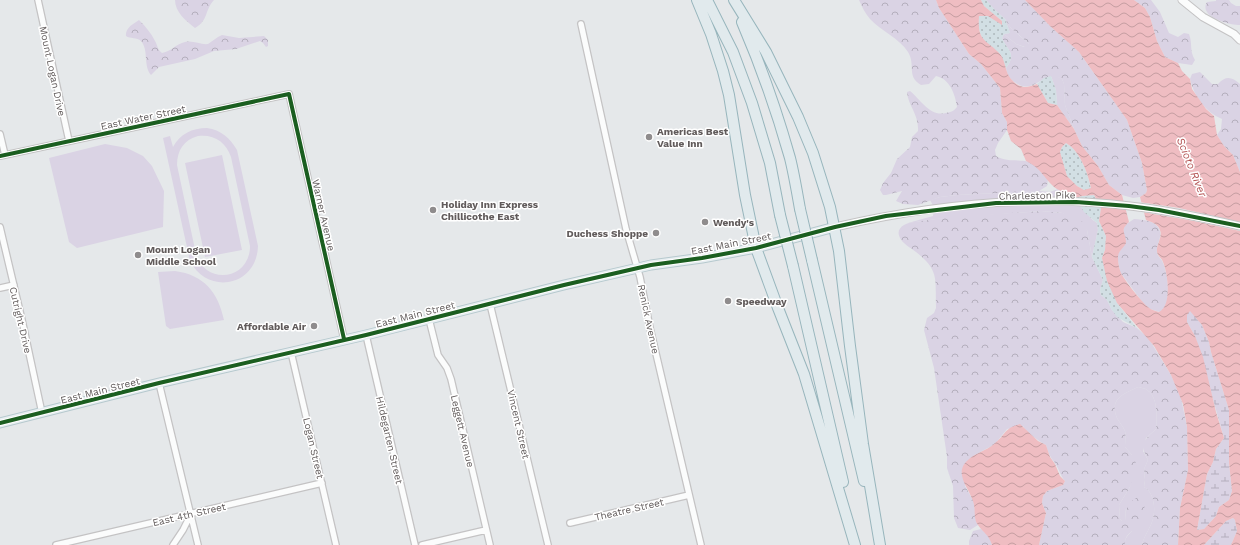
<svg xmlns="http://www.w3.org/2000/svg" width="1240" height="545" viewBox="0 0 1240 545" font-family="'Work Sans',sans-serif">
  <defs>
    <pattern id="forest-crowns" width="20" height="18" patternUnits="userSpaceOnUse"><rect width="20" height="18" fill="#dad3e4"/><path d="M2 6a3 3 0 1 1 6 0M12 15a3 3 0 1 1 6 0" fill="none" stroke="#b4aebc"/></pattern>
    <pattern id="wetland-marsh" width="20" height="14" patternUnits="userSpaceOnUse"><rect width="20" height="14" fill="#dad3e4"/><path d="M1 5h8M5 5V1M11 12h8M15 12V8" fill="none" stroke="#b4aebc"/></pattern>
    <pattern id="sand-dots" width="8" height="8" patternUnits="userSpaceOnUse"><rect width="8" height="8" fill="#d2dfe4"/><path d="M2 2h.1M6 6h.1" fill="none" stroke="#aeb8bc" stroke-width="1.8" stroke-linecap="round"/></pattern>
    <pattern id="water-waves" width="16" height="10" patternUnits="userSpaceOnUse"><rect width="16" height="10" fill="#efbdc2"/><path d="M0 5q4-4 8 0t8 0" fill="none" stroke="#c59da1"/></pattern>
  </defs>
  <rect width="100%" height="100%" fill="#e5e8ea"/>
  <path fill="#dad3e4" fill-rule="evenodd" d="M1005 19 1010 27 1030 45 1025 47 1016 44 1004 34 1010 33Z
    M1051 76H1057L1062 79 1064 84 1065 105 1074 129 1057 105 1056 90Z
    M207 128C221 130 230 138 237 150L258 246C257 286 208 296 190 261L163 138 170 136 173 147C180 134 192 128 207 128ZM198 136C214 134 226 142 231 157L250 246C250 280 206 286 196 254L177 165C177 150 184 140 198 136Z
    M105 144 127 148 143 156 152 166 164 191 163 227 77 248 69 242 49 158Z
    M222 155 242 250 205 257 185 163Z
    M1058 189C1064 191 1071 194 1075 198 1084 206 1087 217 1097 223L1098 230 1092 257 1087 230 1063 213 1041 211 937 219 908 223 933 216 934 207 930 200 940 197 957 195 1039 191 1050 192Z
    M175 271C204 275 218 292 224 320L170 329 166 326 158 272Z
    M1138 387C1141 388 1145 388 1147 390 1158 396 1157 418 1156 429L1146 438 1143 451 1148 460 1144 469 1145 480 1144 487C1155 493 1156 511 1152 522 1149 530 1144 536 1142 545H1125C1124 539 1128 535 1132 531L1126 508 1125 521H1122L1120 519 1119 505 1130 487 1132 455 1125 447C1125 442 1126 435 1125 431 1123 426 1119 422 1117 418 1109 398 1124 394 1138 387Z"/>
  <path fill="url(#forest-crowns)" d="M175 0H214C204 11 209 20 195 28 186 21 175 12 175 0Z
    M859 0H936L939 8 969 54 981 64 1000 88 1002 113 1007 122V130L998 143 995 150 996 156C1009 164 1022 157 1034 164 1039 168 1043 174 1048 179L1047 186 1039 191 957 195 940 197 918 205 903 204 896 201 902 191 886 195H883L880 190 883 183 891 173 897 159 910 147 912 137 918 131C919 114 908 106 907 92L910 91C921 100 930 117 946 113 951 112 954 111 957 107 955 94 950 79 936 76L929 84 921 85C906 76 916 65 908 52 899 38 881 31 870 19 865 13 862 7 859 0Z
    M986 0H1025L1050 26 1079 52 1127 120 1142 163 1147 190 1146 193 1140 197 1133 198 1122 195 1109 185 1098 166 1082 146 1074 129 1065 105 1064 84 1062 79C1044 68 1034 96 1016 83 1010 79 1007 75 1006 68 1017 53 1008 52 1002 38L1004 34 1016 44 1024 47 1029 44 1010 27 1005 19 995 10Z
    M1134 0H1151L1160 12 1169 33 1178 37 1184 33 1189 34C1193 45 1189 50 1195 60L1192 65 1178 63 1165 57 1157 41 1150 17 1145 8Z
    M1216 0H1229L1231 3 1236 6H1240V25C1230 25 1198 17 1207 2L1216 1Z
    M139 20C146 27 151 33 155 41 158 46 157 49 162 53 172 51 176 44 185 42 193 40 201 45 208 44L218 37 222 35 239 38 264 36 268 40V46L266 47 263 43 260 41 236 49 214 51 195 59 159 67 151 75C143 66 149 50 141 41 137 37 130 39 126 36 125 28 133 24 139 20Z
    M1200 72 1212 84H1218C1226 75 1232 77 1240 84V172L1233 155 1224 146 1217 135 1221 129 1222 119C1205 112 1194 96 1190 79L1192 74Z
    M1041 211 1063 213 1076 217 1084 223 1087 230 1092 257 1103 280 1100 290 1101 295 1107 300 1112 310 1123 322 1137 328 1149 339 1171 375 1181 398 1187 427 1188 470 1180 508 1178 545H1142C1144 536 1149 530 1152 522 1156 511 1155 493 1144 487L1145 480 1144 469 1148 460C1139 444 1143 441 1156 429 1157 418 1158 396 1147 390 1145 388 1141 388 1138 387 1124 394 1109 398 1117 418 1119 422 1123 426 1125 431 1126 435 1125 442 1125 447L1132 455 1136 463 1130 487 1119 505 1120 519 1122 521H1125C1126 505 1128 501 1143 495L1146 500C1145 510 1139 521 1133 529 1132 532 1129 533 1127 536 1125 539 1125 542 1125 545H1039L1046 513 1042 503 1043 496 1047 491 1063 485 1065 481C1060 475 1059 469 1055 463 1050 457 1048 452 1046 445 1040 442 1025 431 1023 426L1007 429 995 444 975 455 965 486 974 502 976 521 978 525 970 530 958 528 954 518 953 486 947 468V457L934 368 924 330 927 318 934 313 936 308C935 279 940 271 916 252 911 248 902 243 900 238 897 232 899 228 904 225 911 221 920 222 928 220 965 215 1003 214 1041 211Z
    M1134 219C1143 220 1155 220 1159 229 1163 237 1156 244 1157 253 1158 257 1162 259 1163 263 1168 274 1172 306 1160 312L1150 309 1144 304 1120 272 1117 255 1126 242 1123 232 1125 225Z
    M981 529 989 536 992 545H969V541L973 531Z"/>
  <path fill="url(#wetland-marsh)" d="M1190 310 1202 325 1209 342 1211 352 1229 410V463L1232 491 1229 500 1219 507 1216 516 1204 529 1197 530 1207 474 1213 462 1216 449 1224 438 1195 336 1187 322V315Z
    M1233 518 1235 520 1237 531 1231 545H1204L1226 521Z"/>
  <path fill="url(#sand-dots)" d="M981 0H986L995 10 1005 19 1010 33 1004 34 1002 38C1008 52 1017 53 1006 68L1001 55 982 39 978 25 979 16 988 15 1002 24V21L984 6Z
    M1051 76 1056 90 1057 105 1048 103 1037 84 1044 78Z
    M1066 143C1080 151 1088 173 1091 189L1084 190 1077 186 1067 176 1060 152 1062 147Z
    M1094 195 1101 208 1099 221 1106 236 1105 250 1102 258 1117 303 1137 328 1117 317 1112 310 1107 300 1101 295 1100 290 1103 280 1092 257 1098 230 1097 223 1084 212 1075 198 1082 196Z"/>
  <path fill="url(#water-waves)" fill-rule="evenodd" d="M936 0H981L984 6 1002 21V25L988 16H979C977 42 986 39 1000 54 1004 59 1005 66 1007 72 1009 78 1017 87 1025 87 1029 87 1033 85 1037 84L1048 103 1057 105 1074 129 1082 146 1098 166 1109 185 1122 195 1129 222C1120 230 1125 232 1126 241 1127 246 1118 250 1118 257 1118 262 1119 269 1121 273 1125 281 1141 301 1148 307 1151 310 1156 311 1159 312 1172 306 1168 274 1163 262 1162 258 1158 257 1157 252 1156 244 1164 236 1159 228 1156 223 1151 222 1146 220L1140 197 1146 193 1147 190 1142 163 1127 120 1079 52 1050 26 1025 0H1134L1145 8 1150 17 1157 41 1165 57 1178 63 1182 71 1190 79 1192 89 1206 109 1214 116 1217 135 1224 146 1233 155 1240 172V545H1231L1237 531 1235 520 1233 518 1226 521 1204 545H1178L1180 508 1188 470 1187 427 1183 404 1171 375 1154 346 1117 303 1107 281 1102 258 1105 250 1106 236 1099 221 1101 208 1094 195 1082 196 1075 198C1070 194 1062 192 1057 189 1045 181 1042 168 1026 161L1021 149 1011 141 1007 130V122L1002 113 1000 88 981 64 969 54 939 8ZM1066 143C1080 151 1088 173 1091 188L1084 190 1077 186 1067 176 1060 152 1062 147ZM1190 311 1202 325 1209 342 1211 352 1229 410V463L1232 491 1229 500 1219 507 1216 516 1204 529 1197 530 1207 474 1213 462 1216 449 1224 438 1216 412 1203 357 1195 336 1187 322V315Z
    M1020 424 1038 441 1046 445 1050 457 1055 464 1060 476 1065 481 1063 485 1047 491 1043 496 1042 503 1046 513 1039 545H992C988 533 984 534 978 525 973 519 976 509 973 501 969 488 953 473 968 460 975 453 986 451 994 444 1006 435 1003 429 1020 424Z"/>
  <path fill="#e5e8ea" d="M1139 202 1179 208 1240 222V231L1194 221 1142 212Z"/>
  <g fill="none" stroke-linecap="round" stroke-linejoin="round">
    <g stroke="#c4c3c4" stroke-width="8">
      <path id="minor" d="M38 0 69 141
        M581 24 626 229 640 277 650 328 701 545
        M0 134 5 155
        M0 156 289 94 344 339
        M0 227 22 320 42 413
        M0 288 14 285
        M490 304 548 545
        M429 319 438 355 447 368 451 379 490 545
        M366 335 415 545
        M291 352 336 545
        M159 383 198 545
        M570 523 689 495
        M56 545 322 483
        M173 545 183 530 191 514
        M422 545 486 530"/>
    </g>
    <g stroke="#c4c3c4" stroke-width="9">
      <path id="tertiary" d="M1182 0 1203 17 1234 34 1240 40
        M835 227C930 205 1032 194 1130 206 1167 210 1204 218 1240 226"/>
    </g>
    <g stroke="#b6c9ce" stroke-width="11">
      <path id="primary" d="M0 423 159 383 366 335 564 285 651 265 702 258 756 248 835 227"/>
    </g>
    <g stroke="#97b5bc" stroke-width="12">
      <path id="motorway" d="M697 0 711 34 723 71 729 95 745 195 756 248 778 308 804 374 855 545
        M707 0 733 52 752 103 770 163 780 215
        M734 0 766 52 798 117 813 153 830 207 839 251 850 346 863 444 880 545
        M742 22C761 66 777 112 790 158 794 174 797 192 800 209
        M812 260 864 481
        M793 266 843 482"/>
    </g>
    <use href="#minor" stroke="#fbfcfc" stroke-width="5.5"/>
    <use href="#tertiary" stroke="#fbfcfc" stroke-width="7"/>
    <use href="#primary" stroke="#e8eef1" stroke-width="9"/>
    <use href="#motorway" stroke="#e1eaed" stroke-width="10"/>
    <g stroke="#97b5bc" stroke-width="12" stroke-linecap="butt">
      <path id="motorway-bridge" d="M800 209 812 260
        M780 215 793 266"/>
    </g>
    <use href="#motorway-bridge" stroke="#e1eaed" stroke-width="10"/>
    <g stroke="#fff" stroke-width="6">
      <path id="cycleway" d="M0 156 289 94 344 339
        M0 423 159 383 366 335 564 285 651 265 702 258 756 248 835 227 886 216 996 203 1076 202 1129 206 1159 210 1240 226"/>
    </g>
    <use href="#cycleway" stroke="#1b5e20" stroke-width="4"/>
  </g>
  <g fill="#8f8c8d" stroke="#fff" stroke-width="1.5">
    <circle cx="649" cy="137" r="4"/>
    <circle cx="433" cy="210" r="4"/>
    <circle cx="705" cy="222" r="4"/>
    <circle cx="656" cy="233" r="4"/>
    <circle cx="138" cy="255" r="4"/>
    <circle cx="728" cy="301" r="4"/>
    <circle cx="314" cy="326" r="4"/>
  </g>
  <g text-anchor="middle" stroke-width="3" stroke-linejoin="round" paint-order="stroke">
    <g font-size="10" fill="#615b5b" stroke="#fff">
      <text transform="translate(53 71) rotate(78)" y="4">Mount Logan Drive</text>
      <text transform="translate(143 117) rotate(-12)" y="4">East Water Street</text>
      <text transform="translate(1037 195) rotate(-1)" y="4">Charleston Pike</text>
      <text transform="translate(324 215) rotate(77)" y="4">Warner Avenue</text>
      <text transform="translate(731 243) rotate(-11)" y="4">East Main Street</text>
      <text transform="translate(415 314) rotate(-14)" y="4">East Main Street</text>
      <text transform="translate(649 319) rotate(78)" y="4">Renick Avenue</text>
      <text transform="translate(21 320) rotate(77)" y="4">Cutright Drive</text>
      <text transform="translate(100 390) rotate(-14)" y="4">East Main Street</text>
      <text transform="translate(519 424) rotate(77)" y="4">Vincent Street</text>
      <text transform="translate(463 431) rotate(77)" y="4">Leggett Avenue</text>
      <text transform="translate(390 440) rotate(77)" y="4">Hildegarten Street</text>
      <text transform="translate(314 448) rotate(77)" y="4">Logan Street</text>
      <text transform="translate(629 509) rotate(-13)" y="4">Theatre Street</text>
      <text transform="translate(189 514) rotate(-13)" y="4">East 4th Street</text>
    </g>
    <g font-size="10" font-weight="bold" fill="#615b5b" stroke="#fff" text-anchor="start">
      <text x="657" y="135">Americas Best<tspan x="657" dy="12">Value Inn</tspan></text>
      <text x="441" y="208">Holiday Inn Express<tspan x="441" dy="12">Chillicothe East</tspan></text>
      <text x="713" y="226">Wendy's</text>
      <text x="648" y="237" text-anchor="end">Duchess Shoppe</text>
      <text x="146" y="253">Mount Logan<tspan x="146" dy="12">Middle School</tspan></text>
      <text x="736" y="305">Speedway</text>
      <text x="306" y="330" text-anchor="end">Affordable Air</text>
    </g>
    <g font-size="11" font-style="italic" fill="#b35252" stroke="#fff">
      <text transform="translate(1192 167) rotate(68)" y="4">Scioto River</text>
    </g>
  </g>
</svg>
